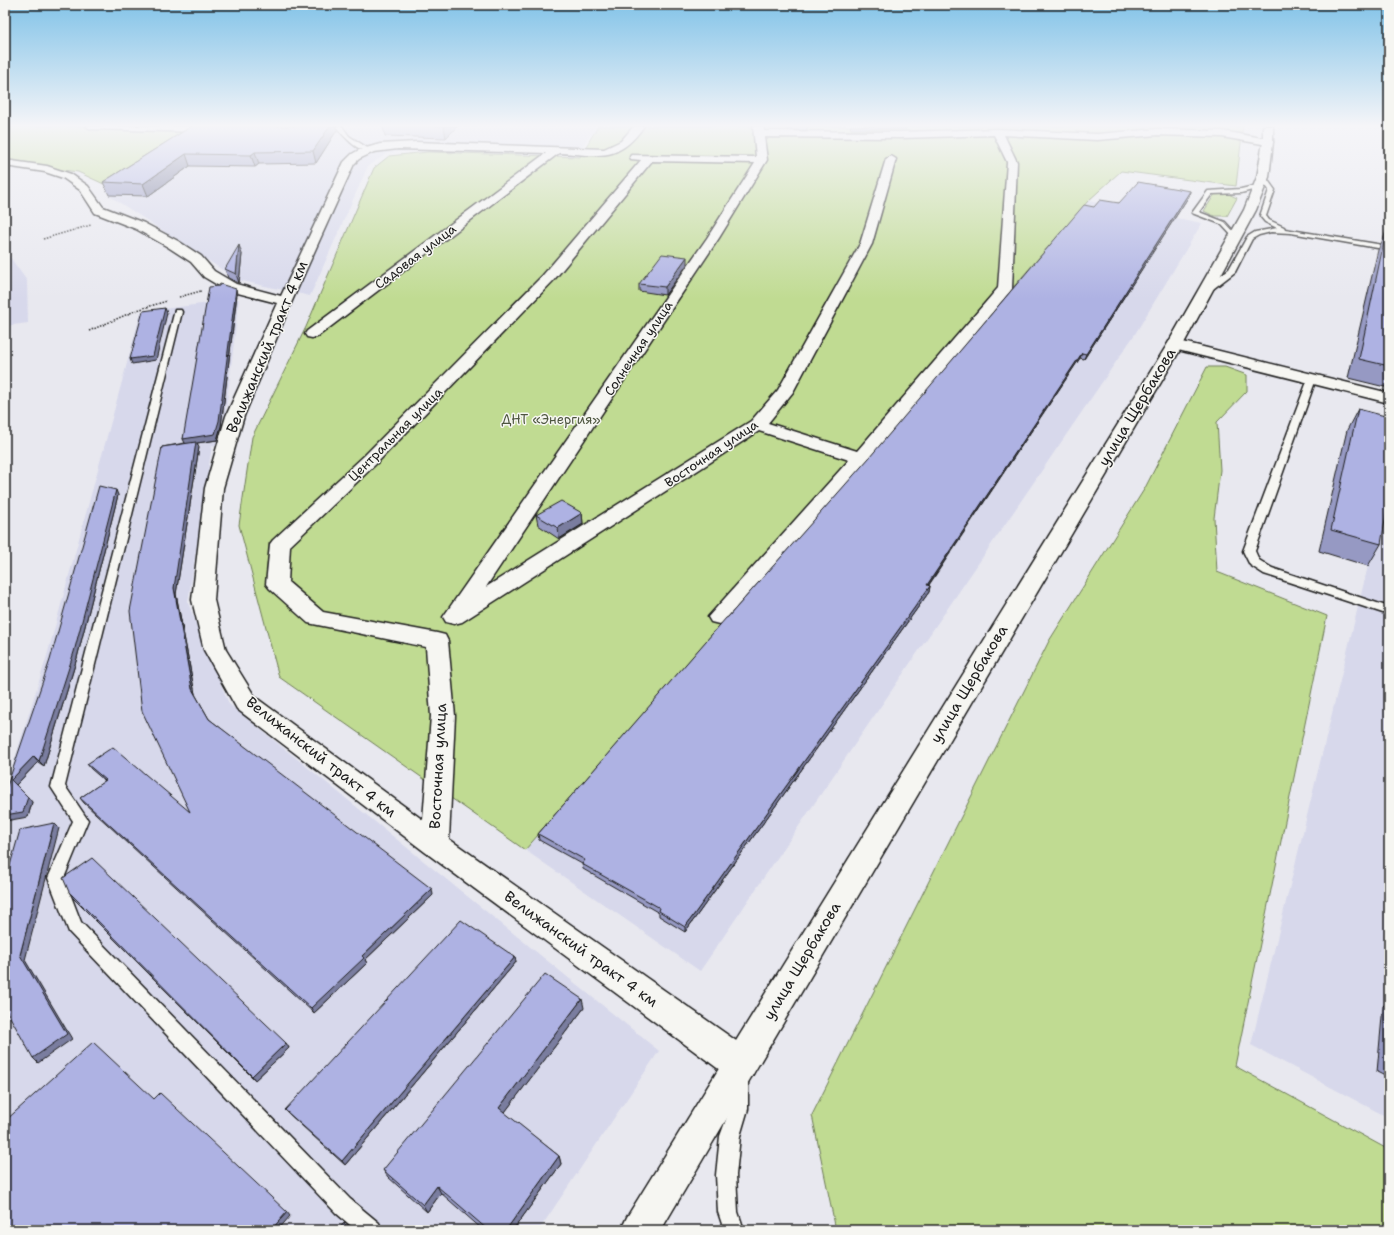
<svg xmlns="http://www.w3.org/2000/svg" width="1394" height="1235" viewBox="0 0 1394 1235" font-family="'Shantell Sans',sans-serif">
  <rect width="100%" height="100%" fill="#e8e8ef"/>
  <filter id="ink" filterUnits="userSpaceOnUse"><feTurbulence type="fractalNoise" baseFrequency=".025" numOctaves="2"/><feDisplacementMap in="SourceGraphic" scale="8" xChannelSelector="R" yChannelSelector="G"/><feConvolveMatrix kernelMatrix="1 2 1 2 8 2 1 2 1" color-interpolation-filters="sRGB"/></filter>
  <g filter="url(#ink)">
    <path fill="#d7d8eb" d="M212 126H596L577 153 433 149 388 153 368 166 310 296 238 280 108 195 113 186Z
      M1088 201 1202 223 1135 334 700 971 525 850Z
      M5 250 27 281 28 323 5 326Z
      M239 299 222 444 212 446 188 603 229 704 659 1051 539 1230H5V790L47 656 141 312Z
      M1389 446V1118L1251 1045 1368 566Z"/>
    <path fill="#c0db92" stroke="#6e7c57" d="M5 126H201L106 185 78 172 5 162Z
      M598 126H1243L1236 186 1121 171 1088 201 525 850 279 677 239 525 252 437 306 327 374 168 389 156 428 152 580 157Z
      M1226 193 1237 198 1227 216H1214L1204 211 1215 194Z
      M1207 367H1225L1247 375V391L1217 422 1220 470 1214 518 1217 572 1327 616 1235 1066 1389 1150V1230H836L812 1115 1049 641 1145 488Z"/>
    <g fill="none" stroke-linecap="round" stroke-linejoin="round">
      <g stroke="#1c1c1c" stroke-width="3">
        <path id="service" d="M336 126H342L349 136 369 149V151C358 152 342 135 336 126Z
          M1263 175 1265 176 1275 190 1266 216 1269 220 1284 227 1285 229 1389 246V250L1291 233 1271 232 1259 235 1252 239 1235 272 1209 292H1203V288L1229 269 1247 237 1255 232 1277 228 1265 222 1260 216 1269 190 1260 177Z
          M1258 185 1261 187 1260 188 1241 193 1212 194 1199 212 1225 222 1237 235V237H1233L1221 224 1192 213 1208 191 1241 189Z
          M175 310H181L182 312 65 786 88 820 64 878 81 922 350 1199 379 1223 382 1230H356L336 1213 69 932 48 878 73 821 51 787Z
          M1312 376 1316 379 1255 551 1259 560 1272 568 1389 607V615L1264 574 1250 565 1243 551 1308 379Z
          M739 1073 745 1076 748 1082V1109L740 1136 736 1175 738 1212 744 1230H724L718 1212 716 1175 720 1136 730 1109V1082L733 1076Z"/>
      </g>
      <g stroke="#1c1c1c" stroke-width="3">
        <path id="minor" d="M86 126H200L205 127 207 129 202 132 91 129Z
          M634 126H644C618 163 600 155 559 153L317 337 312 338 307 337 305 334 307 331 546 153 398 149 374 152 359 159 354 164 292 301 244 416 223 488 214 600 226 650 255 697 423 820 431 716 426 647 308 623 270 589 266 584 270 544 273 540 365 455 543 275 641 160 631 159 630 157 631 155 756 157 753 126H763L764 131 900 132 997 129 1097 134 1157 129 1222 131 1268 139 1273 142 1268 145 1222 137 1157 135 1097 140 1004 135 1017 162 1012 289 867 462 727 622 719 624 711 622 708 617 849 460 759 431 462 622 454 624 446 622 443 617 707 238 755 163 652 161 553 281 377 463 290 546 288 582 323 612 437 633 445 635 448 641 455 716 449 839 752 1052 757 1064 752 1076 740 1081 728 1076 425 852 237 709 204 650 192 600 205 488 226 416 277 303 226 290 204 277 191 262 168 247 136 229 95 213 80 190 63 178 45 172 5 166V160L47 166 71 174 88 186 103 207 144 223 178 241 201 256 214 271 236 284 281 296 344 162 352 154 359 150 380 144 416 142 604 149 621 141ZM994 135 1007 162 998 288 857 451 768 423 793 392 872 244 896 159 891 156 886 159 860 244 778 390 751 421 486 587 719 238 767 160 764 137 900 138Z
          M1175 340 1389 393V403L1170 348 1167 345 1170 342Z"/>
      </g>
      <g stroke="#1c1c1c" stroke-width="3">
        <path id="primary" d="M1263 126H1273V142L1269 177 1256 210 1183 345 661 1230H621L627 1217 1167 345 1244 210 1257 177 1263 142Z"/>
      </g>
      <path stroke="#1c1c1c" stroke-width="1.5" stroke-dasharray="1.5 1.5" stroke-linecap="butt" d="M43 239 91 225
        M179 297 201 291
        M89 331 137 310 167 301"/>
      <use href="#service" fill="#f6f6f2" fill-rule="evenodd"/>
      <use href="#minor" fill="#f6f6f2" fill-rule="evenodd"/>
      <use href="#primary" fill="#f6f6f2" fill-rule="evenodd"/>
    </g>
    <path fill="#9699c3" stroke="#1c1c1c" d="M192 126 337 130 316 163 259 164 255 167 190 166 148 196 109 195 103 182Z
      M383 126H458L446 138 385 136Z
      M787 126H807V130H787Z
      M850 126H907L906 129H851Z
      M1190 191 1189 196 1084 359 1080 358 929 585 930 586 929 592 685 932 659 916V913L583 869 582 864 539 840 538 834 728 617 1094 207 1119 203Z
      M1389 221V388L1348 378 1378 250 1384 237Z
      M242 254 239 283 228 278 225 269Z
      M687 265 665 295 639 291V284Z
      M237 294 221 426 217 440 197 443 199 447 176 594 195 694 209 719 433 895 365 960 367 963 314 1013 84 803 80 798 105 781 91 769 87 764 190 812 162 447 185 443Z
      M1358 409 1381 544 1368 566 1319 551 1347 430Z
      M118 495 77 658 44 766 38 762 16 785 32 802 28 817 5 792Z
      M582 513 583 524 559 539 538 525 536 515Z
      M69 892 286 1043 289 1048 255 1080 73 898Z
      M515 957 516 962 345 1165 289 1114 285 1110Z
      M1389 1000V1078L1377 1072 1383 1006Z
      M584 1008 504 1113 559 1156 561 1164 513 1230H483L441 1193 427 1212 388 1177 383 1170Z"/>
    <path fill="#7a7d9f" stroke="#1c1c1c" d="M330 126H336L337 130 316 163 313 151Z
      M444 126H458L446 138Z
      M255 152 259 164 255 167 251 155Z
      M186 154 190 166 148 196 143 184Z
      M1190 191 1189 196 1084 359 1086 354Z
      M239 245 242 254 239 283 236 274Z
      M687 257V265L665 295V287Z
      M236 289 237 294 221 426 217 440 197 443 199 447 176 594 195 694 192 689 174 588 186 445 183 439Z
      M165 308 167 313 156 360 132 364 130 359Z
      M1082 353 1080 358 925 590 927 585Z
      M116 490 118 495 77 658 44 766 39 761Z
      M582 513 583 524 559 539 558 528Z
      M930 586 929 592 685 932V927Z
      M34 756 38 762 15 786 11 780Z
      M28 797 32 802 28 817 5 821V815Z
      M54 823 59 828 25 960 72 1039 38 1063 33 1058 20 955Z
      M432 889 433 895 365 960 367 963 314 1013 311 1008 362 956Z
      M515 957 516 962 345 1165 342 1161Z
      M582 999 584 1008 502 1116 499 1108Z
      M286 1043 289 1048 255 1080 252 1076Z
      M559 1156 561 1164 513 1230H506Z
      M437 1186 441 1193 427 1212 423 1205Z
      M287 1212 290 1216 278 1230H271Z"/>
    <path fill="#aeb2e3" stroke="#1c1c1c" d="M192 126H330L313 151 255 152 251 155 186 154 143 184 103 182Z
      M1138 182 1190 191 1086 354 1082 353 927 585 930 586 685 927 659 911 660 908 582 864 585 860 538 834 726 618 728 617 869 458 1084 205 1094 207 1100 200 1119 203Z
      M1386 232 1389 233V366L1359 359Z
      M239 245 236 274 225 269Z
      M662 254 687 257 665 287 639 284Z
      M220 284 236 289 219 421 215 434 183 439 209 287 219 286Z
      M165 308 153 356 130 359 143 311Z
      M1358 409 1389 417V497L1381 544 1331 530Z
      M196 442 174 588 192 689 209 719 432 889 362 956 364 958 311 1008 80 798 106 780 87 764 113 747 190 812 142 711 130 611 162 447Z
      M99 486 116 490 74 652 39 761 34 756 11 780 28 797 23 812 5 815V792L50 660Z
      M561 501 582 513 558 528 536 515Z
      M54 823 20 955 67 1034 33 1058 5 1008V883L20 830Z
      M92 858 286 1043 252 1076 69 892 63 878Z
      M461 920 515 957 342 1161 285 1110Z
      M545 974 582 999 499 1108 559 1156 506 1230H488L437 1186 423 1205 383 1170Z
      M93 1042 154 1099 160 1093 287 1212 271 1230H5V1121Z
      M344 1223 352 1230H338Z"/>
  </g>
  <linearGradient id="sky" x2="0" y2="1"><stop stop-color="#82c3e8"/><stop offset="0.42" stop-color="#f5f5f8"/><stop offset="1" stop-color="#f5f5f8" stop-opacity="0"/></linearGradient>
  <rect width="1394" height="299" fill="url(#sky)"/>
  <g text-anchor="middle" stroke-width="3" stroke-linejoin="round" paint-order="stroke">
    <g font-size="13" fill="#1c1c1c" stroke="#f6f6f2">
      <text transform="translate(415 256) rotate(-37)" y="5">Садовая улица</text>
      <text transform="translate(638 348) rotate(-56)" y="5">Солнечная улица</text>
      <text transform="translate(395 434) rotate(-45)" y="5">Центральная улица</text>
      <text transform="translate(711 453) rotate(-34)" y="5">Восточная улица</text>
    </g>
    <g font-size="13" fill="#4d553f" stroke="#f6f6f2">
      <text x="551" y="424">ДНТ «Энергия»</text>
    </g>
    <g font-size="15" fill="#1c1c1c" stroke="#f6f6f2">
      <text transform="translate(267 347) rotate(-67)" y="5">Велижанский тракт 4 км</text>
      <text transform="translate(1137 407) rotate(-59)" y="5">улица Щербакова</text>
      <text transform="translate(969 684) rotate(-59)" y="5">улица Щербакова</text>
      <text transform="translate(321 757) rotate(38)" y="5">Велижанский тракт 4 км</text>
      <text transform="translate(438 766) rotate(-87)" y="5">Восточная улица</text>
      <text transform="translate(581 949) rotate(36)" y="5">Велижанский тракт 4 км</text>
      <text transform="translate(802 961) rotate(-59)" y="5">улица Щербакова</text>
    </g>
  </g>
  <rect width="1394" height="1235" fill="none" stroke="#f6f6f2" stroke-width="20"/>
  <rect x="10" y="10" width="1374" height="1215" fill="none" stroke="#1c1c1c" stroke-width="1.5" filter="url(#ink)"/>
</svg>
